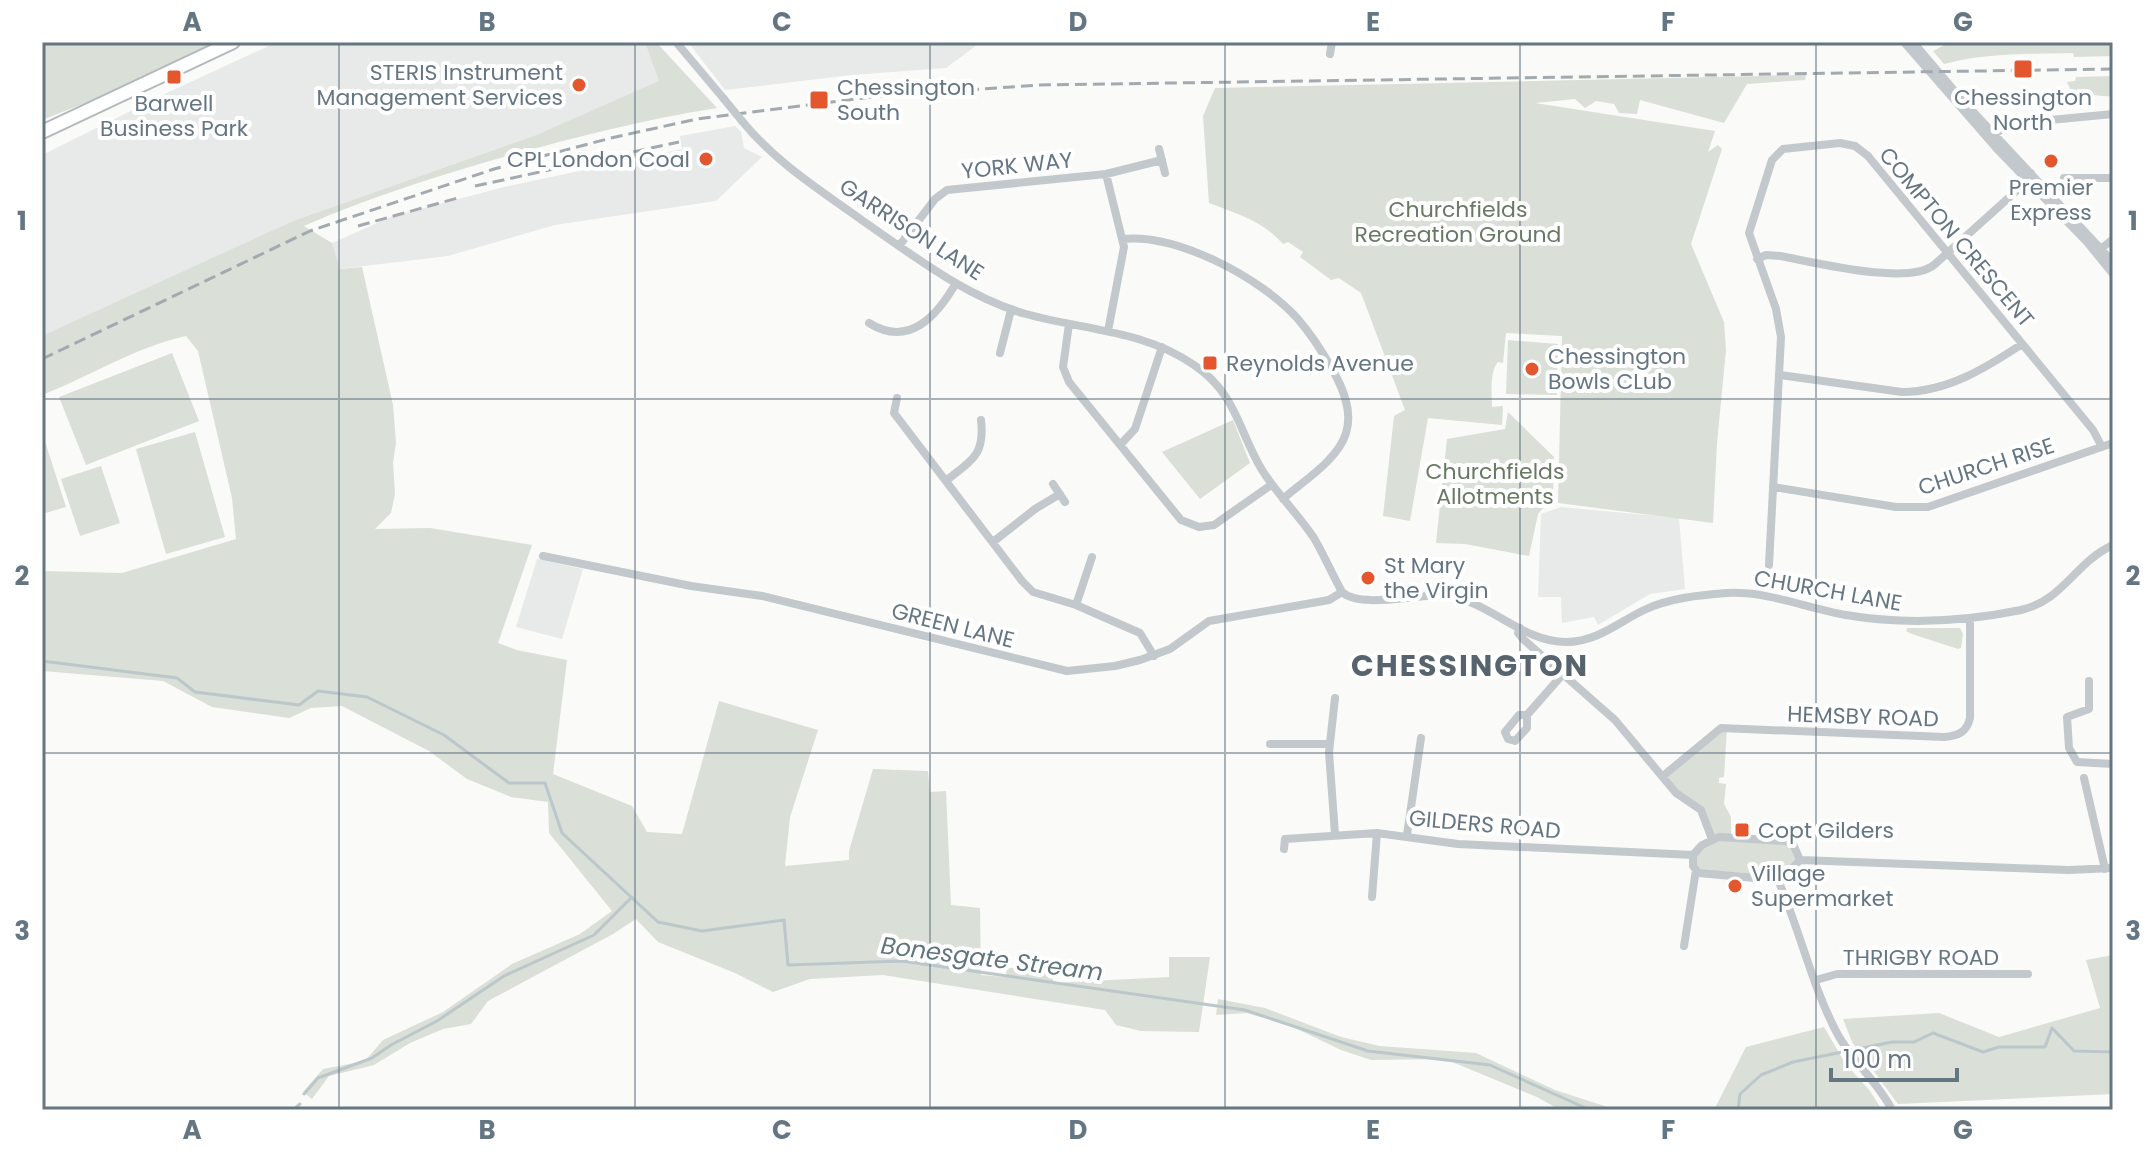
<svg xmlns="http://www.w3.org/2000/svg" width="2155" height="1152" viewBox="0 0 2155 1152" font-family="Poppins,sans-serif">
  <rect width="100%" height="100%" fill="#fafaf8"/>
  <path fill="#e8e9e9" d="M277 42H645L660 81 536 135 293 221 43 337 42 155 171 91Z
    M688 42H981L946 68 852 75 725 90Z
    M735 126 741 132 744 148 762 157 716 201 555 225 448 256 339 269 332 243 393 216 504 187 682 149 680 136Z
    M1561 507 1679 518 1685 589 1650 594 1598 625 1594 617 1562 623 1561 597H1538L1541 514Z
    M537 559 583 569 562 639 516 627Z"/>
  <path fill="#dadfd7" d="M42 42H215L216 44 98 98 42 120Z
    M645 42H656L717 108C645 119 577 137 507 156 438 176 369 197 304 226L332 243 340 269 362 267 393 405 396 443 393 463 395 494 391 513 375 529 430 528 532 545 498 643 517 650 567 660 553 774 632 806 647 832 682 834 719 701 818 730 790 817 785 866 849 860V851L873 769 928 771 930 792 946 791 951 905 980 908 981 975 1006 977 1007 968 1053 967V983L1169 977V957H1210L1199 1032 1141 1031 1116 1025 1105 1010 883 975 810 979 773 992 735 973 658 942 636 919 613 934 488 1001 471 1024 443 1029 410 1043 374 1065 329 1076 312 1099 303 1092 323 1069 365 1061 383 1040 443 1012 512 964 580 934 612 911 549 833 548 802 511 797 467 779 429 751 342 706 311 708 289 718 212 707 163 681 42 671V571L122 573 236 539 232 498 198 351 186 336C135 347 91 376 42 395V336L293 221 536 135 659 81Z
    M1950 42H2113V56L2074 57 2073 53C2033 54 1983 53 1944 64L1933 51Z
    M1806 75 1805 80 1747 84 1724 123 1640 100 1637 114 1619 113 1614 104 1596 101 1585 108 1575 99 1535 103 1715 131 1708 152 1718 145 1722 149 1691 244 1724 322 1726 350 1717 443 1713 523 1558 503 1562 336 1506 333 1503 363 1498 362C1489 373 1492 393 1492 407L1503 406 1502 425 1428 418 1410 521 1383 516 1394 416 1405 410 1361 293 1339 278 1331 280 1300 257 1303 252 1288 242 1283 244C1263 221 1238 214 1209 203L1203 116 1215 88Z
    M2113 76V96C2101 97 2088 93 2073 95L2067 82 2075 81 2076 77Z
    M1508 340 1558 344 1557 395 1506 394Z
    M172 353 199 421 86 465 59 397Z
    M1508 412 1554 457 1553 497 1538 514 1529 556 1465 544 1436 543 1447 439 1505 429Z
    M1233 420 1250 463 1200 499 1162 452Z
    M42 432 66 507 42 514Z
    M195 432 225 537 166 554 136 449Z
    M101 466 120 523 80 536 61 479Z
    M1907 628H1960L1963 634 1961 648 1958 649 1912 634 1906 631Z
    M1727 728 1724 777 1719 778V783L1726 784 1724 804 1731 817V837L1786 841 1800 860 1778 880 1702 875 1692 861 1712 839 1706 818 1663 776Z
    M2113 955V1094L1898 1104 1852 1042 1843 1019 1939 1013 1999 1037 2100 1008 2086 960Z
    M1218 999 1265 1008 1341 1037 1380 1046 1476 1053 1555 1090 1617 1110H1560L1537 1097 1445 1059 1371 1060 1341 1050 1293 1027 1247 1013 1216 1015Z
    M1824 1027 1845 1063 1870 1091 1882 1110H1714L1746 1047Z"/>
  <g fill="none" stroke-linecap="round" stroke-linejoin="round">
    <path stroke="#bbc7cb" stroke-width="3" d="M42 661 177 678 195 692 299 705 318 691 367 697 444 735 509 783H545L562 833 658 922 702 931 784 920 788 965 902 961 1245 1010 1368 1051 1490 1065 1590 1110
      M304 1094 318 1078 372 1058 391 1045 437 1021 504 976 594 935 632 897
      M293 1110 300 1104
      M1738 1110 1740 1094 1761 1075 1793 1062 1892 1042H1914L1933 1033 1983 1052 1999 1047H2045L2052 1028 2074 1051 2113 1052"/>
    <g stroke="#b4b9bd" stroke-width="16">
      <path id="highway" d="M42 132 233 42"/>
    </g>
    <path stroke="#c3c8cc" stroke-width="8" d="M676 42 724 99
      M1904 42 1999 151 2087 242 2113 274
      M1913 42 1964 102 2113 262
      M1330 54 1332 42
      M742 121C775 162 820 190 863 221 914 256 966 297 1026 314 1083 330 1144 330 1194 365 1237 394 1238 430 1262 470 1277 494 1298 514 1314 538 1324 555 1332 574 1342 592 1362 610 1421 592 1449 596 1491 603 1523 642 1566 642 1597 642 1619 622 1644 610 1669 598 1700 595 1727 593 1768 591 1806 608 1846 615 1905 625 1962 622 2021 610 2064 600 2074 563 2113 545
      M1994 135 2008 124 2113 114
      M1159 149 1165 173
      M1106 174 1124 247 1108 331
      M2064 178H2113
      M1122 239C1177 233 1261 278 1297 318 1311 334 1322 351 1332 369 1343 388 1353 411 1346 433 1338 460 1303 481 1283 499
      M899 246 935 199 947 190 1106 174 1162 160
      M2102 248 2113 239
      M1757 259 1766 255 1780 256C1814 262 1907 286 1934 265L2024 184 2031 173
      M869 323C909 348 937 316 956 283
      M1069 324 1063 367 1069 382 1181 520 1199 527 1214 525 1271 485
      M1000 353 1011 310
      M1780 375 1902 392C1947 392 1986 368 2022 344
      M897 398 894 413 1022 581 1033 592 1076 605 1140 633 1154 656
      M1120 445 1135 429 1162 347
      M947 480C972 460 985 455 981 420
      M1053 484 1065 502
      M1773 487 1896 507H1928L2113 443
      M993 542 1035 509 1060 494
      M543 556 691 586 762 596 1067 671 1115 666 1140 660 1170 649 1209 621 1329 600 1342 592
      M1769 565 1781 337 1776 309 1749 233 1772 160 1783 149 1840 143 1855 146 1868 156 2093 430 2102 447
      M1076 605 1092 557
      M1520 628 1518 633 1523 639 1615 720 1676 793 1701 810 1712 839
      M2089 681V709L2067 717 2069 748 2077 762 2113 764
      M1519 715H1527V728L1515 741 1508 739 1505 732Z
      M1527 715 1563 674
      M1270 744H1329
      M1663 776 1721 728 1944 737C1958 736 1967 732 1970 718V619
      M2084 778 2105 869
      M1335 834 1329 752 1335 698
      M1407 835 1421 738
      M1719 837 1786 841 1793 844 1800 860 1786 876 1778 880 1698 873 1693 866V855L1702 845Z
      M1284 849 1285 839 1377 833 1458 844 1693 855
      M1800 860 2069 870 2113 868
      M1778 880C1800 930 1812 987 1838 1035 1853 1062 1878 1082 1892 1110
      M1372 897 1377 833
      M1684 946 1696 870
      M1816 980 1837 974H2028"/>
    <use href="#highway" stroke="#fff" stroke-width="12"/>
    <path stroke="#a2aab0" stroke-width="3" stroke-dasharray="12 6" stroke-linecap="butt" d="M475 186 679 142
      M358 226 461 197
      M42 359 310 231 494 169 611 138 697 119 880 96 1039 85 2113 69"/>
    <path stroke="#c3c8cc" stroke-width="8" d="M724 99 742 121"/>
  </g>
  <path fill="none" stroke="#657683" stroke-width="2" stroke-opacity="0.55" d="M339 42V1110M635 42V1110M930 42V1110M1225 42V1110M1520 42V1110M1816 42V1110M42 399H2113M42 753H2113"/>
  <g fill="#e4572e" stroke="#fff" stroke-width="3">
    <rect x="2013" y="59" width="20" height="20" rx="4"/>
    <rect x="166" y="69" width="16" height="16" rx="4"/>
    <circle cx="579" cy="85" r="8"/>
    <rect x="809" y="90" width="20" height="20" rx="4"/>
    <circle cx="706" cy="159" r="8"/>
    <circle cx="2051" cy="161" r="8"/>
    <rect x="1202" y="355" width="16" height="16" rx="4"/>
    <circle cx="1532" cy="369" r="8"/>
    <circle cx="1368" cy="578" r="8"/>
    <rect x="1734" y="822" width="16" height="16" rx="4"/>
    <circle cx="1735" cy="886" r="8"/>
  </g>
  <g text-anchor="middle" stroke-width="8" stroke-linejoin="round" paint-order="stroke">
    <g font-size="22" fill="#657683" stroke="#fff" text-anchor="start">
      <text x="563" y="80" text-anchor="end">STERIS Instrument<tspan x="563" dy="25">Management Services</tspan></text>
      <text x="837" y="95">Chessington<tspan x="837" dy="25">South</tspan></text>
      <text x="2023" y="105" text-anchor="middle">Chessington<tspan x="2023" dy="25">North</tspan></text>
      <text x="174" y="111" text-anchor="middle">Barwell<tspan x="174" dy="25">Business Park</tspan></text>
      <text x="690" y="167" text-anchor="end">CPL London Coal</text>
      <text x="2051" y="195" text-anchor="middle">Premier<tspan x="2051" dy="25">Express</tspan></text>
      <text x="1548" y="364">Chessington<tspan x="1548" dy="25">Bowls CLub</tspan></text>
      <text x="1226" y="371">Reynolds Avenue</text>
      <text x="1384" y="573">St Mary<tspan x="1384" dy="25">the Virgin</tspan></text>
      <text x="1758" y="838">Copt Gilders</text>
      <text x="1751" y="881">Village<tspan x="1751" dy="25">Supermarket</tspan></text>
    </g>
    <g font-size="22" fill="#657683" stroke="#fff">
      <text transform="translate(1017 165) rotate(-6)" y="8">YORK WAY</text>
      <text transform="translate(912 229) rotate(33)" y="8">GARRISON LANE</text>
      <text transform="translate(1957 237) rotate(50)" y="8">COMPTON CRESCENT</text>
      <text transform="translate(1986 466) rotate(-18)" y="8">CHURCH RISE</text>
      <text transform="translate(1828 590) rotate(10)" y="8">CHURCH LANE</text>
      <text transform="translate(953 625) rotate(14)" y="8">GREEN LANE</text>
      <text transform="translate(1863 716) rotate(2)" y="8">HEMSBY ROAD</text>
      <text transform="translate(1485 824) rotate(5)" y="8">GILDERS ROAD</text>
      <text x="1921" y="965">THRIGBY ROAD</text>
    </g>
    <g font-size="22" fill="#687a64" stroke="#fff">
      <text x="1458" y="217">Churchfields<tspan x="1458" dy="25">Recreation Ground</tspan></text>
      <text x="1495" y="479">Churchfields<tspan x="1495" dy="25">Allotments</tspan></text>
    </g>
    <g font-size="24" font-style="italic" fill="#60757c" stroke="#fff">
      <text transform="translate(992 959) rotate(7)" y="8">Bonesgate Stream</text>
    </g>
    <g font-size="30" font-weight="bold" letter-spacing="2" fill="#57646e" stroke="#fff">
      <text x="1470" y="676">CHESSINGTON</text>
    </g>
  </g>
  <rect width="2155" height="1152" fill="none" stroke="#ffffff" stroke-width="88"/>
  <path d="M1831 1068v12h126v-12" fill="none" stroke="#657683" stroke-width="4"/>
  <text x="1843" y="1068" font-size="24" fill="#657683" stroke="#ffffff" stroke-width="6" paint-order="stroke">100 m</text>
  <rect x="44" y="44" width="2067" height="1064" fill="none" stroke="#657683" stroke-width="3"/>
  <g font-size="26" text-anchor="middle" font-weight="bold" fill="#657683">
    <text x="192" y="31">A</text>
    <text x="487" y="31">B</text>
    <text x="782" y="31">C</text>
    <text x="1078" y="31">D</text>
    <text x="1373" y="31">E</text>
    <text x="1668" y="31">F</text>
    <text x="1963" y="31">G</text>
    <text x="22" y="230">1</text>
    <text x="2133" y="230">1</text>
    <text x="22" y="585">2</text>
    <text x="2133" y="585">2</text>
    <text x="22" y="940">3</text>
    <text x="2133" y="940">3</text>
    <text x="192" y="1139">A</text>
    <text x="487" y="1139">B</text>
    <text x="782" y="1139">C</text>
    <text x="1078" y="1139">D</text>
    <text x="1373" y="1139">E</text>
    <text x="1668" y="1139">F</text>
    <text x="1963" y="1139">G</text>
  </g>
</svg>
